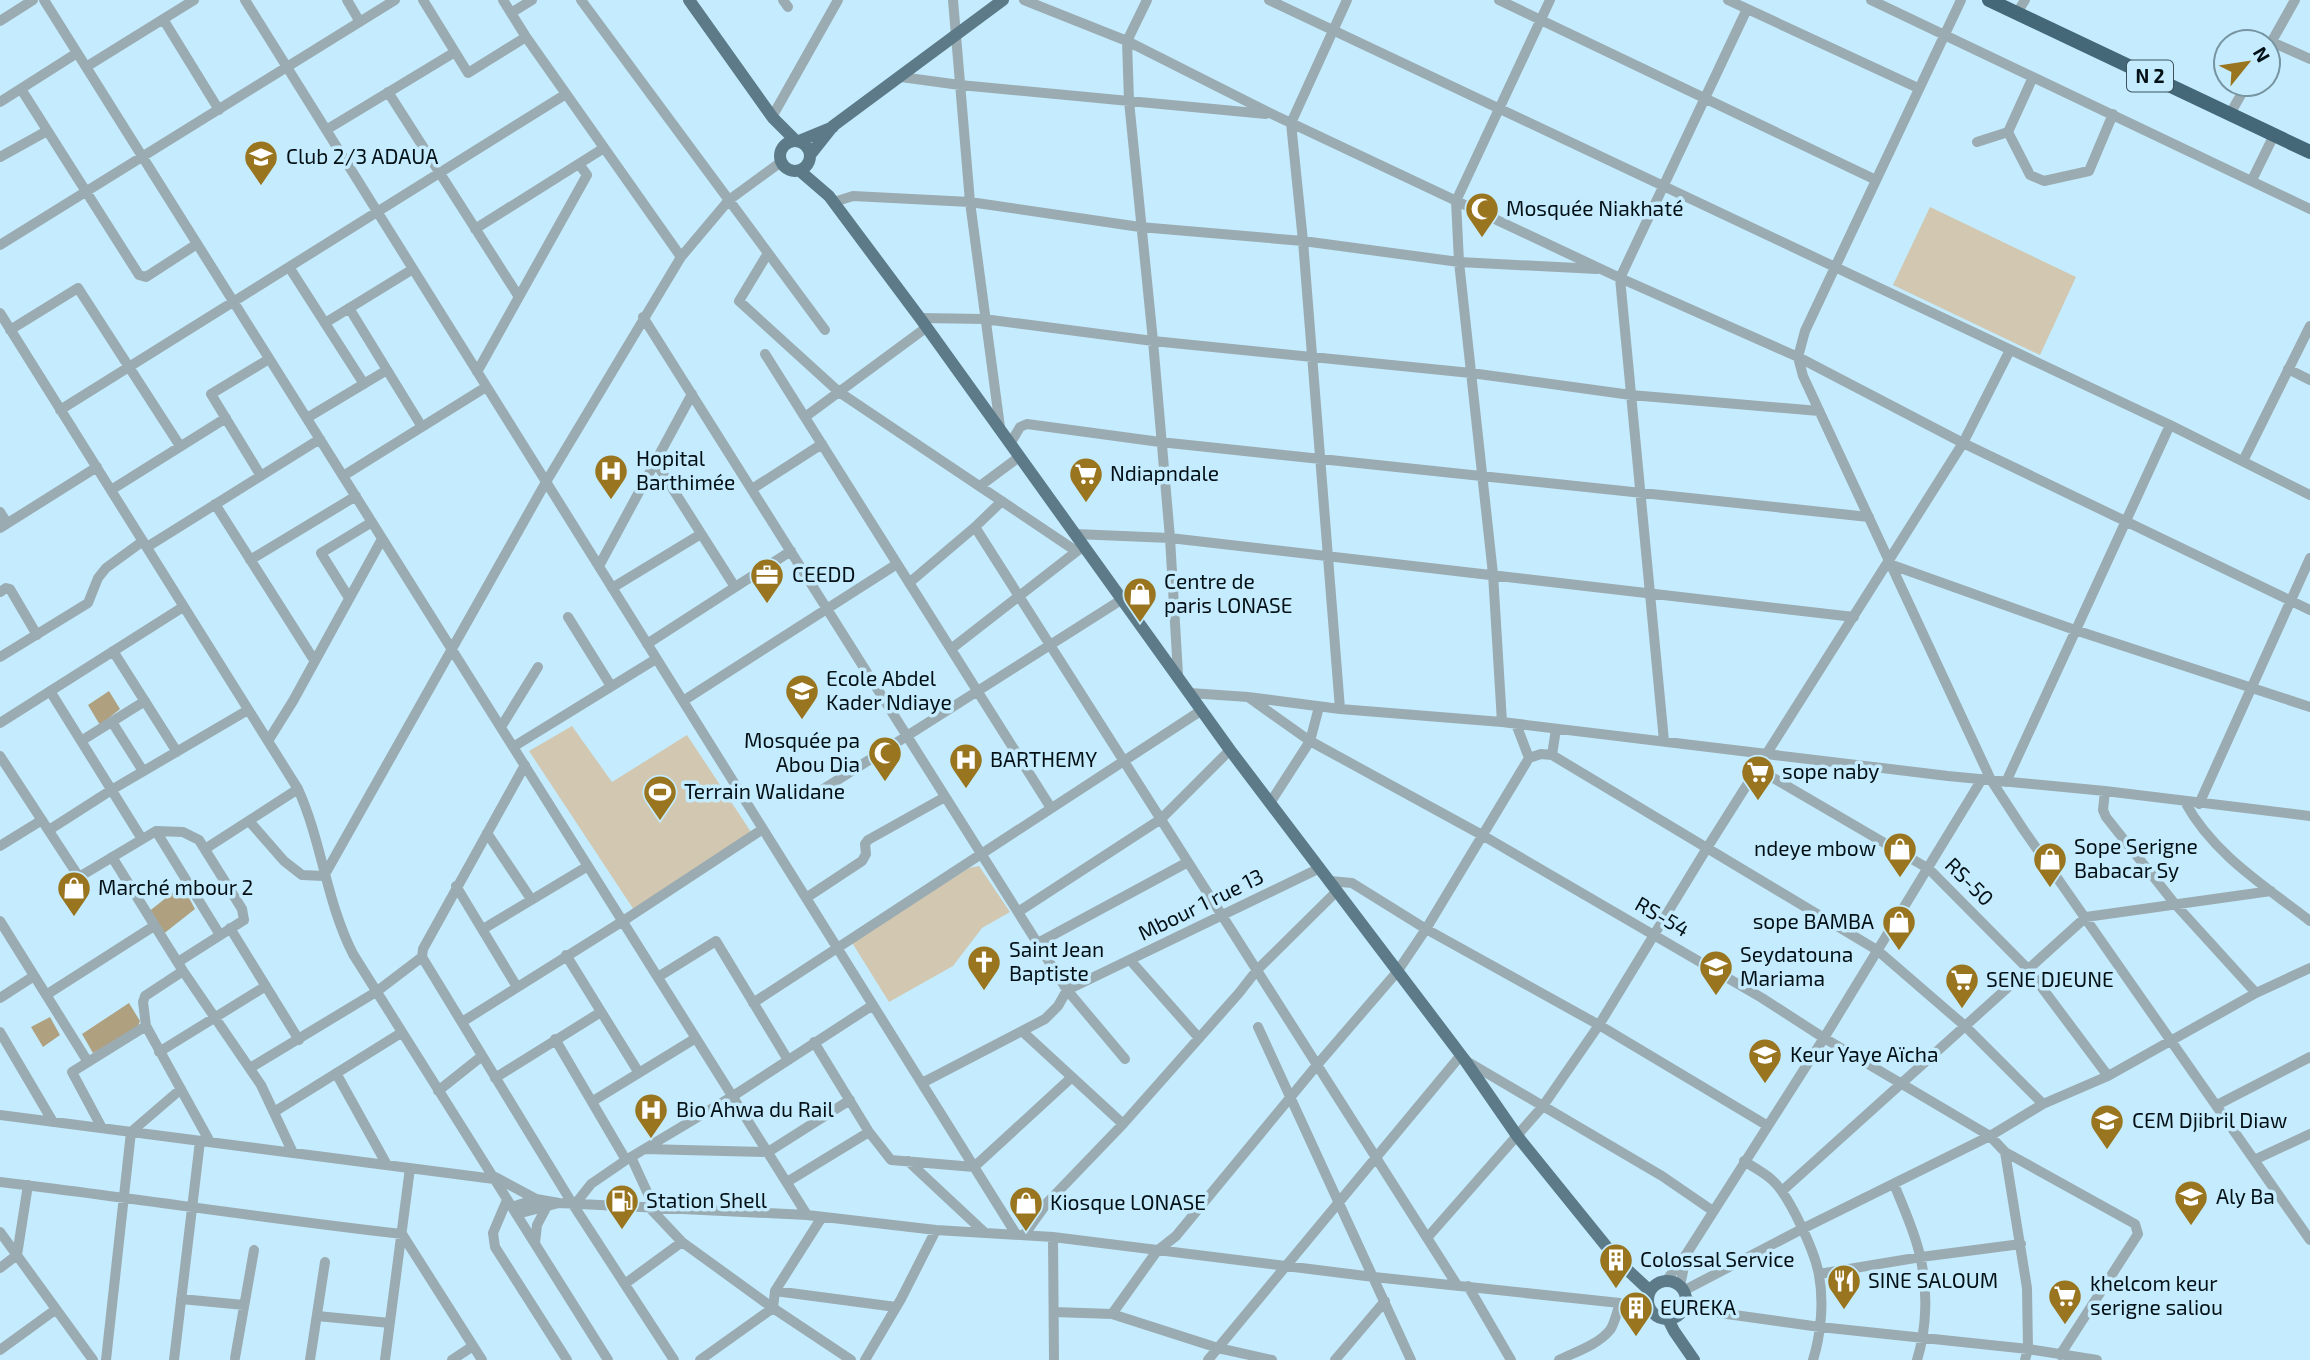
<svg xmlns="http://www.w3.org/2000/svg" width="2310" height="1360" viewBox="0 0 2310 1360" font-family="'Exo 2',sans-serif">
  <rect width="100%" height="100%" fill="#c4ecfe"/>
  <path fill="#d2c8b2" d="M1930 207 2076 277 2040 355 1893 285Z
    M572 726 612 782 687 735 751 832 634 910 529 751Z
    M979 866 1010 912 982 928 953 966 889 1002 851 941 969 868Z"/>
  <path fill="#afa080" d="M109 691 120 709 100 725 88 705Z
    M182 885 195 909 162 935 147 913Z
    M129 1003 140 1021 137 1029 93 1053 82 1034Z
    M50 1017 60 1035 43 1047 31 1027Z"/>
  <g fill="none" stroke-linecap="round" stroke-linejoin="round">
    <path stroke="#9babb2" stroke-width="10" d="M44 0 807 1215
      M245 0 1016 1234
      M347 0 360 22
      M423 0 468 73 526 37
      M503 0 526 37 681 257
      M581 0 825 330
      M783 0 788 7
      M953 0 970 202 1000 427
      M1024 0 1127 41 1274 115 1620 278 1798 357 1963 443 2310 610
      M1147 0 1127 41 1129 101 1153 341 1170 538 1178 674
      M1269 0 2170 425 2310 495
      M1499 0 1876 180
      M1728 0 1918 88
      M1871 0 2310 209
      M1961 0 1805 331 1798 357 1803 376 1991 780 2023 829 2310 1240
      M511 13 532 0
      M2017 13 2025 0
      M163 19 219 110
      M0 21 33 0
      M2272 42 2310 59
      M2268 48 2295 0
      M86 67 194 0
      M901 77 960 85 1266 114
      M21 89 139 275 146 277 197 244
      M388 92 519 297
      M0 102 77 53
      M2230 114 2247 84
      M772 117 838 0
      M326 130 455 52
      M2008 132 2030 175 2044 181 2089 171 2113 114
      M1977 142 2008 132 2033 77
      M0 157 47 131
      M2252 180 2274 135
      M834 202 853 196 970 202 1140 227 1303 241 1459 262 1597 269
      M475 229 604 148
      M0 245 395 0
      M768 253 739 301 839 392 1076 551
      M289 267 364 384
      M349 308 422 427
      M0 313 298 789C322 842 326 901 353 954L608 1360
      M643 317 1067 990 1125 1059
      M920 318 984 319 1153 341 1471 373 1631 395 1819 411
      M325 323 413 269
      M10 330 78 288 180 446
      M765 354 1051 808
      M2288 369 2310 380
      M477 372 587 175 579 164
      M60 410 566 94
      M805 417 927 327
      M307 418 387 370
      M1010 444 1020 427 1027 424 1160 442 1869 517
      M655 461 735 587
      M2243 461 2310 326
      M261 476 211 394 269 359
      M343 476 486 387
      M980 486 1019 457
      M752 489 822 444
      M111 490 226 418
      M215 504 314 660
      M0 512 7 523
      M975 527 1457 1285
      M0 528 97 467
      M1075 534 1170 538 1854 617
      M147 547 320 439
      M250 560 356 496
      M1892 565 2075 630 2310 707
      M599 566 692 394
      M909 583 975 527 1002 501
      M612 588 701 534
      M0 592 6 588 10 589 37 635
      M349 598 321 553 372 522
      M568 617 611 686
      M647 644 791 551
      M951 649 1081 548
      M113 651 177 752
      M0 657 88 603 98 578 106 568 143 541
      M50 691 142 839
      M1190 693 1248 697 1340 709 1502 722 1948 776 2105 791 2310 816
      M1248 697 1310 741 1482 835 1762 998 1824 1038 1990 1136 2005 1152 2135 1224 2138 1234 2060 1355
      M683 701 897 564
      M1340 709 1303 241 1291 123 1347 0
      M112 722 143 771
      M1502 722 1493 574 1459 262 1456 201 1550 0
      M0 723 183 607
      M1516 724 1529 758
      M501 727 538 667
      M81 741 145 701
      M268 741 293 701 382 539
      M1664 741 1620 278 1747 9
      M513 747 656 659
      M1552 755 1877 950 1965 1026 2043 1104
      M0 756 79 877 156 831 183 832 199 840 242 909 244 920 178 962
      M525 765 423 949 422 957 572 1203 674 1360
      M1758 769 1929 869 2028 969 2108 1076
      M2006 782 2170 425
      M2105 791 2103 810 2106 817 2175 904 2256 993
      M814 795 1121 600
      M2185 802C2213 854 2265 886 2310 921
      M1270 803 1310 741 1319 707
      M2199 804 2310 558
      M249 821 284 861 302 875 324 876 546 482 681 257 729 200 781 162
      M49 830 113 789 248 710
      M156 831 220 935
      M487 833 531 899
      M0 846 42 820
      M205 849 298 789
      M112 857 183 971 261 1085 293 1153
      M1330 881 1352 883 1426 929 1599 1025 1768 1126
      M456 886 517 987
      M806 898 862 861 866 854 865 844 868 840 945 797
      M1018 912 1161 819 1230 750
      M0 921 88 1062
      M230 928 299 1040
      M483 929 588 866
      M1038 943 1188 862
      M566 955 639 1073
      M1130 960 1198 1037
      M183 971 145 996 143 1002 146 1026 210 1142
      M658 977 716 941 788 1060
      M46 995 154 926
      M0 998 34 976
      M753 1003 1202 710
      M462 1022 623 921 763 829
      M1258 1027 1411 1360
      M0 1032 53 1122
      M1023 1032 1123 1124
      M555 1039 626 1160
      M814 1042 869 1132 891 1160 974 1167 1072 1077
      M159 1052 266 986
      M1468 1062 1662 1176 1713 1211
      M250 1068 376 992 422 957
      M336 1073 387 1165
      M495 1078 601 1012
      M922 1083 1045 1019 1058 1006 1067 990 1320 868
      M438 1091 482 1056
      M593 1101 696 1038
      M2217 1105 2310 1057
      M274 1112 401 1033
      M0 1115 494 1179
      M102 1128 72 1072 146 1026
      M645 1149 768 1152 850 1100
      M2005 1152 2027 1288 2028 1349 2025 1360
      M631 1157 654 1207
      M2254 1160 2310 1134
      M908 1161 984 1232
      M1744 1161C1753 1167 1763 1172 1771 1179 1789 1194 1815 1252 1819 1275 1824 1302 1821 1334 1813 1360
      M495 1177 536 1199 559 1203 807 1215 936 1230 1053 1237 1374 1277 1620 1303 1650 1309
      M0 1182C134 1198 268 1219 402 1234L482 1360
      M787 1182 869 1132
      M1894 1184C1903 1207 1915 1232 1920 1256 1928 1289 1927 1328 1917 1360
      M1782 1191 2086 917 2271 891
      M507 1200 493 1233 495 1247 567 1360
      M576 1203 591 1184 626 1160 733 1096 873 1005
      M648 1206 682 1242 773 1308 851 1360
      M512 1207 536 1199
      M517 1214 559 1203
      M0 1232 93 1360
      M1024 1235 1047 1203 1123 1124 1239 993 1257 970 1337 891
      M1053 1237 1054 1360
      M1427 1238 1543 1106 1599 1025 1707 848 1963 443 2010 350
      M535 1243 537 1225 546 1208
      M0 1268 17 1255 28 1185
      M1819 1274 1921 1257 2021 1244
      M1666 1281 1687 1253 1824 1038 1982 779
      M626 1283 682 1242
      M1468 1286 1511 1360
      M1680 1286 1686 1257
      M775 1291 896 1307
      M1683 1291 1802 1229 1990 1136 2043 1104 2108 1076 2256 993 2310 968
      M1686 1298 1707 1311
      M181 1299 244 1305
      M1625 1303 1649 1295
      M1684 1308 1820 1327 2028 1349 2097 1360
      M1054 1312 1112 1314 1218 1348 1272 1360
      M1112 1314 1157 1251 1176 1236 1317 1065 1397 972 1426 929 1529 758 1541 754 1552 755 1556 729
      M317 1316 390 1323
      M0 1350 55 1310
      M235 1358 254 1250
      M106 1360 131 1132 181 1089
      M174 1360 200 1141
      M310 1360 325 1262
      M385 1360 410 1168
      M452 1360 473 1346
      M700 1360 773 1308 775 1291 822 1217
      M865 1360 901 1299 936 1230
      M1208 1360 1461 1055
      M1335 1360 1385 1301
      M1559 1360C1575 1352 1598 1345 1610 1330 1615 1323 1617 1311 1620 1303"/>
    <path stroke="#5c7a88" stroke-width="12" d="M689 0 773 118 796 141
      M780 156a15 15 0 1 1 30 0a15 15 0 1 1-30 0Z
      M799 141 833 127
      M810 155 833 126 1003 0
      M800 171 829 196 920 318 1230 750 1464 1059 1518 1137 1619 1262 1650 1291
      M1648 1300a19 19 0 1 1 38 0a19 19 0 1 1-38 0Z
      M1668 1319 1674 1331 1694 1360"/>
    <path stroke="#456878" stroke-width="14" d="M1989 0 2310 152"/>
  </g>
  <defs>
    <g id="school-pin" transform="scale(1.75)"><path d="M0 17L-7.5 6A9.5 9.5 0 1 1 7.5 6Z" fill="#99751f" stroke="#c4ecfe"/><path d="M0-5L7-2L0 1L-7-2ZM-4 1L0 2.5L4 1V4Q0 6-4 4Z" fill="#fff"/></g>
    <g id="mosque-pin" transform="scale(1.75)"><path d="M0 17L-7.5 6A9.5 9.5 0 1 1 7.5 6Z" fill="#99751f" stroke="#c4ecfe"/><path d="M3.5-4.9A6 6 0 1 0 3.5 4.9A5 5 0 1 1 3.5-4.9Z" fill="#fff"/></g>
    <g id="hospital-pin" transform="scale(1.75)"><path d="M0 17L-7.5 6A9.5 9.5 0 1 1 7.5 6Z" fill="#99751f" stroke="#c4ecfe"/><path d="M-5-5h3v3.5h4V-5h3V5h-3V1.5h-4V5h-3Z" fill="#fff"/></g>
    <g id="supermarket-pin" transform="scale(1.75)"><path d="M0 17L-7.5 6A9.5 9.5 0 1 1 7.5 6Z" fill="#99751f" stroke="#c4ecfe"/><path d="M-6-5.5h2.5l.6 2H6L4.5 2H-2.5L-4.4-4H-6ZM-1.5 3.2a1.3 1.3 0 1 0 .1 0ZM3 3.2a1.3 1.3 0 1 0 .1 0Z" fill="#fff"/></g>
    <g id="office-pin" transform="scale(1.75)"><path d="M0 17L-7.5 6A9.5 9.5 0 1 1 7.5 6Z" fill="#99751f" stroke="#c4ecfe"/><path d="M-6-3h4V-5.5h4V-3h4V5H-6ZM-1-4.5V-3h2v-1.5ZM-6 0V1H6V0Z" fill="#fff"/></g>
    <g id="shop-pin" transform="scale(1.75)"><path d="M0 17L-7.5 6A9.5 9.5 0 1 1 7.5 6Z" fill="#99751f" stroke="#c4ecfe"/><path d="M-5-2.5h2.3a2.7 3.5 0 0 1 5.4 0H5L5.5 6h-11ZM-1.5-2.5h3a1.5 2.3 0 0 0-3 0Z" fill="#fff"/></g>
    <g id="stadium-pin" transform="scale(1.75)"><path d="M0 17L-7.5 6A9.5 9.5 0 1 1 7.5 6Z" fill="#99751f" stroke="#c4ecfe"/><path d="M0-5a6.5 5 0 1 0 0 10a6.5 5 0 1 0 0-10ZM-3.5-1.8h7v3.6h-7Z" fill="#fff"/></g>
    <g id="church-pin" transform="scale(1.75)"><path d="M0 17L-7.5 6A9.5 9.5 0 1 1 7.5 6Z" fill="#99751f" stroke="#c4ecfe"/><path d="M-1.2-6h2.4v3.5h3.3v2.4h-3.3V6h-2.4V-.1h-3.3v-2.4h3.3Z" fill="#fff"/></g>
    <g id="fuel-pin" transform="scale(1.75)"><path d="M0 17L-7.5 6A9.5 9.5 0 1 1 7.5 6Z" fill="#99751f" stroke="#c4ecfe"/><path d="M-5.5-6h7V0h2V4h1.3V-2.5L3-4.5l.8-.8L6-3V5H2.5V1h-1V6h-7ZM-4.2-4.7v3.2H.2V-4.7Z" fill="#fff"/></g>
    <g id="building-pin" transform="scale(1.75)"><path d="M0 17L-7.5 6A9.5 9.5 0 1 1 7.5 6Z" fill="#99751f" stroke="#c4ecfe"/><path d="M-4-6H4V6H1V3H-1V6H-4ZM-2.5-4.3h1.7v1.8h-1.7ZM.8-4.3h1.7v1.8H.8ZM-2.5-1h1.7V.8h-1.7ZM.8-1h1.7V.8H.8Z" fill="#fff"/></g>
    <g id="restaurant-pin" transform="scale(1.75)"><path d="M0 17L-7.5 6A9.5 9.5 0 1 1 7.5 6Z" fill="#99751f" stroke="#c4ecfe"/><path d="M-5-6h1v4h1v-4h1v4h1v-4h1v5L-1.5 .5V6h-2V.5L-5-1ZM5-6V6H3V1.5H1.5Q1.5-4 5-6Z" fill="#fff"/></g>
  </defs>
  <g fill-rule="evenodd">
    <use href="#school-pin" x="261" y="157"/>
    <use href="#mosque-pin" x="1482" y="209"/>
    <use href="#hospital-pin" x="611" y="471"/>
    <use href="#supermarket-pin" x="1086" y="474"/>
    <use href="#office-pin" x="767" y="575"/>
    <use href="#shop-pin" x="1140" y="594"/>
    <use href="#school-pin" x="802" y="691"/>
    <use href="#mosque-pin" x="885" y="753"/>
    <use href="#hospital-pin" x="966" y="760"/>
    <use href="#supermarket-pin" x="1758" y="772"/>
    <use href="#stadium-pin" x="660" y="792"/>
    <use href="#shop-pin" x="1900" y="849"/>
    <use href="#shop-pin" x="2050" y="859"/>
    <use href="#shop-pin" x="74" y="888"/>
    <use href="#shop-pin" x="1899" y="922"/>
    <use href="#church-pin" x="984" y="962"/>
    <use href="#school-pin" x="1716" y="967"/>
    <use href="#supermarket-pin" x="1962" y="980"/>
    <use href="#school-pin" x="1765" y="1055"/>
    <use href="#hospital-pin" x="651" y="1110"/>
    <use href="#school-pin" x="2107" y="1121"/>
    <use href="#school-pin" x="2191" y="1197"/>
    <use href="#fuel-pin" x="622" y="1201"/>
    <use href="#shop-pin" x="1026" y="1203"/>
    <use href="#building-pin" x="1616" y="1260"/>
    <use href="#restaurant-pin" x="1844" y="1281"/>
    <use href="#supermarket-pin" x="2065" y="1296"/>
    <use href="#building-pin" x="1636" y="1308"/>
  </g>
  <g text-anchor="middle" stroke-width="7" stroke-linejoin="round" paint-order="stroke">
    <rect fill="#c4ecfe" stroke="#3d525c" stroke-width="2" x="2127" y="60.5" width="46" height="31" rx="5"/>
    <g font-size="19" font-weight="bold" fill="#031016">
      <text x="2150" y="83">N 2</text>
    </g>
    <g font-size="21" fill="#031016" stroke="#c4ecfe" text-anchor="start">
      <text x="286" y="164">Club 2/3 ADAUA</text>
      <text x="1506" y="216">Mosquée Niakhaté</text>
      <text x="636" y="466">Hopital<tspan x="636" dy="24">Barthimée</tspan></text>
      <text x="1110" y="481">Ndiapndale</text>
      <text x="792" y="582">CEEDD</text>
      <text x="1164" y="589">Centre de<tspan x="1164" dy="24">paris LONASE</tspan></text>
      <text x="826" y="686">Ecole Abdel<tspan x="826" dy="24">Kader Ndiaye</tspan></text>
      <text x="860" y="748" text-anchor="end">Mosquée pa<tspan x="860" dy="24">Abou Dia</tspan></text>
      <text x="990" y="767">BARTHEMY</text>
      <text x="1782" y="779">sope naby</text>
      <text x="684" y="799">Terrain Walidane</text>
      <text x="2074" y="854">Sope Serigne<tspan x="2074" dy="24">Babacar Sy</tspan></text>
      <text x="1876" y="856" text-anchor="end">ndeye mbow</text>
      <text x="98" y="895">Marché mbour 2</text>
      <text x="1874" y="929" text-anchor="end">sope BAMBA</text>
      <text x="1009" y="957">Saint Jean<tspan x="1009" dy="24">Baptiste</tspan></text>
      <text x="1740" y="962">Seydatouna<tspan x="1740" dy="24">Mariama</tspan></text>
      <text x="1986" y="987">SENE DJEUNE</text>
      <text x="1790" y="1062">Keur Yaye Aïcha</text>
      <text x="676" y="1117">Bio Ahwa du Rail</text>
      <text x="2132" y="1128">CEM Djibril Diaw</text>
      <text x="2216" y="1204">Aly Ba</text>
      <text x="646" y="1208">Station Shell</text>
      <text x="1050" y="1210">Kiosque LONASE</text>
      <text x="1640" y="1267">Colossal Service</text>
      <text x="1868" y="1288">SINE SALOUM</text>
      <text x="2090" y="1291">khelcom keur<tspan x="2090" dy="24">serigne saliou</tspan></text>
      <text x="1660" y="1315">EUREKA</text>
    </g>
    <g font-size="21" fill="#031016" stroke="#c4ecfe">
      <text transform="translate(1969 882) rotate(45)" y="7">RS-50</text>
      <text transform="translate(1201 905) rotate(-26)" y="7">Mbour 1 rue 13</text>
      <text transform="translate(1662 917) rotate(30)" y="7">RS-54</text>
    </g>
  </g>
  <g transform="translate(2247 63) rotate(60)"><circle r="33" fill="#c4ecfe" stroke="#7794a1" stroke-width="2"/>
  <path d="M0-5L12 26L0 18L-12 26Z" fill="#99751f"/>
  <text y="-10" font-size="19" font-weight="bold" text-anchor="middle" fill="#031016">N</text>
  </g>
</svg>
